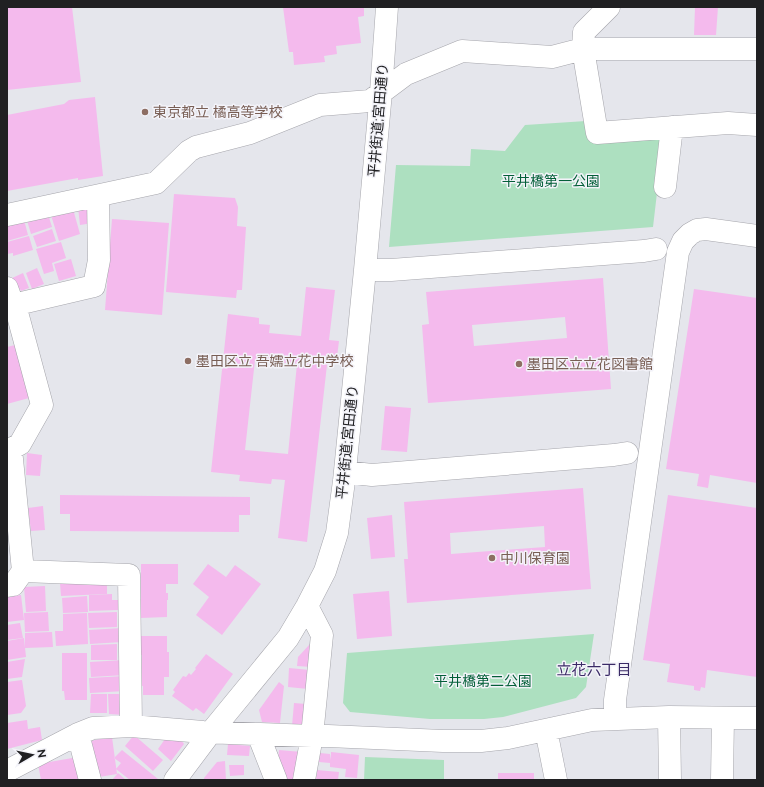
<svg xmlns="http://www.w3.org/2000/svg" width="764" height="787" viewBox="0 0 764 787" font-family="Raleway,'Noto Sans JP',sans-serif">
  <rect width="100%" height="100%" fill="#e5e6ec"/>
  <path fill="#ade0c0" d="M586 121 589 141 664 133 653 227 389 247 396 165 470 166 471 149 505 151 525 125Z
    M594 634 586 687 576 698 503 717 484 719H430L350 712 343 703 347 653Z
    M365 757 444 760V780H364Z"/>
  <path fill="#f4baed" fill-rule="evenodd" d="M7 7H72L81 82 7 90Z
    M283 7H364V16L358 17 361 43 336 46 337 54 324 56 325 62 294 65 293 52H289Z
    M695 7H718L716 35H694Z
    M95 97 103 176 78 180V178L7 191V115L64 104 69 100Z
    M174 194 235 198 238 207 237 226 246 227 242 290H237L236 298 166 292Z
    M90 205 93 223 80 225 78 207Z
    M73 209 80 234 59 241 51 215Z
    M47 211 52 227 31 234 26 217Z
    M23 216 28 235 7 241V221Z
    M112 219 169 223 162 315 105 310Z
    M52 229 56 241 37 247 33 236Z
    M29 236 33 250 13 256V253L7 254V242Z
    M61 242 66 258 52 263 54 271 44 274 36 249Z
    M71 259 76 276 59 281 54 264Z
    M37 268 44 284 32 289 26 273Z
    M23 273 29 288 21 291 20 289 15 291 10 279Z
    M603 278 611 389 428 403 422 325 429 324 426 292ZM565 317 567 338 474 346 472 325Z
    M306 287 335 290 329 340 339 341 337 357 328 356 307 542 278 538 285 480 272 479 271 484 239 481 240 475 211 472 228 314 259 318V324L270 325 269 333 301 336ZM255 360 297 364 288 454 245 450Z
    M694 289 757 298V483L710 475 708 488 697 486 699 474 666 469Z
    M15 345 29 398 7 404V347Z
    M385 406 411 408 407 452 381 450Z
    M27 453 42 455 40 476 26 475Z
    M583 488 591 589 407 603 404 559H408L404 502ZM544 526 545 547 451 554 450 533Z
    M60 495 250 497V515H239V532L70 531V514H60Z
    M668 495 757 508V677L707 670 705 688 701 687 700 691 694 690V686L667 682 670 664 643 660Z
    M43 506 45 530 31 531 28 508Z
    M392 515 395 557 371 559 367 518Z
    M141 564H178V584H166V593H168V600H167V617L140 618 139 599H141Z
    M208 564 226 577 235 565 261 584 222 635 196 615 209 597 193 584Z
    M107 577V594L61 596 60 583Z
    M45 586 46 611 26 612 24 587Z
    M389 591 392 636 357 639 353 594Z
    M112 594V600H118V610L89 611V595Z
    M21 595 24 620 7 622V597Z
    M87 596 88 612 63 613 62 598Z
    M48 612 49 631 25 632 24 613Z
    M117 612V627L89 628 88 613Z
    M87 613 88 644 56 646 55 631H63V614Z
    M20 623 23 638 7 640V625Z
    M122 628V642L90 644 89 630Z
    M52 632 53 647 25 648V633Z
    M140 636H167V652H169V677H164V695H143V686H139V676H141L142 655H140Z
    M24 638 26 657 7 660V641Z
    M117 644V660H91V645Z
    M310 644 312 667 297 666 298 657Z
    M62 653H87V700H65L64 691H62Z
    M206 654 233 674 204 714 196 708 193 711 172 696 175 692 173 690 183 676 186 677 189 673 191 675 196 669 195 668Z
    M25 659 22 677 7 679V662Z
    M124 660 125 675 91 677 90 662Z
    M289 668 310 670 308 689 288 687Z
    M125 676V691L90 693 89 678Z
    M22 680 26 706 21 713 7 715V682Z
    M279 682 284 686 280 723 262 722 259 710Z
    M91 694H107V713H90Z
    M108 694H124V715L109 714Z
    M294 703 306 704 303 727 292 726Z
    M27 720 28 729 40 727 42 740 7 749V723Z
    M134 735 163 760 153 771 125 746Z
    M112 737 117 774 99 777 95 756H93L90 741Z
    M165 739 181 740 184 744 171 761 158 749Z
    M228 744 250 746 249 756 227 755Z
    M122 750 158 779 157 780H130L116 769 121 763 114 758Z
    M279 750 302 752 298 780H283L277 772Z
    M331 752 359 755 357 778 345 777 346 769 330 767V763L319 762 320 753 330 754 331 760Z
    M78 757 82 780H41L38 764Z
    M225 761 226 780H204V778L217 762Z
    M229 765H244V775L230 776Z
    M317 770 339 772 338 780H316Z
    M118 773 126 780H112Z
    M498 773H534V780H498Z"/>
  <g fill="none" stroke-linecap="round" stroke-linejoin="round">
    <g stroke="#a6a6ac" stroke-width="23">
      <path id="minor" d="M609 7 584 32 583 49 597 133 728 123 757 125
        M665 187 672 127
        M7 215 156 183 189 151 196 147 250 133 320 105 370 101 406 74 462 51 552 57 583 49H757
        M365 270H391L644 251 656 249
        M7 288 13 305 18 316 42 405 20 444 11 449 7 450
        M7 306 13 305 94 286 99 260 98 196
        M11 449 23 571 129 575 131 726
        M345 472 372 475 614 455 627 453
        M7 586 13 585 23 571
        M669 717 670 780
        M615 719V700L678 252 683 241 690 234 697 230 706 229 757 236
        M546 730 556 780
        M78 734 90 780
        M258 734 276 780
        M7 771 78 734 93 728 131 726 203 732 312 736H328L443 741H481L508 738 592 720 669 717 757 718
        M175 780 211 732 288 638 307 606 325 571 337 533 344 481 365 270 381 92 387 7
        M304 780 312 736 322 635 307 606
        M722 780 723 718"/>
    </g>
    <use href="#minor" stroke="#fff" stroke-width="22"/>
  </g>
  <g fill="#8d6e63" stroke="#f3f3f9" stroke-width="1.5">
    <circle cx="145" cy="112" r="4"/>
    <circle cx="188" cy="361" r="4"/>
    <circle cx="519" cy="364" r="4"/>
    <circle cx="492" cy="558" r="4"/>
  </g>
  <g text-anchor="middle" stroke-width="3" stroke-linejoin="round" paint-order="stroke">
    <g font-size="14" fill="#785e54" stroke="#f3f3f9" text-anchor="start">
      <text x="153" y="117">東京都立 橘高等学校</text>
      <text x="196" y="366">墨田区立 吾嬬立花中学校</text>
      <text x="527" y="369">墨田区立立花図書館</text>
      <text x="500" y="563">中川保育園</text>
    </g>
    <g font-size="14" fill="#202022" stroke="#f3f3f9">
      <text transform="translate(378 120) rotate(-85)" y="5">平井街道;宮田通り</text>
      <text transform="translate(347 442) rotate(-84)" y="5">平井街道;宮田通り</text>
    </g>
    <g font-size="14" fill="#035f38" stroke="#f3f3f9">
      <text x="551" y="186">平井橋第一公園</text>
      <text x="483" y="686">平井橋第二公園</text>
    </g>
    <g font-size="15" fill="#3a2a66" stroke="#f3f3f9">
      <text x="594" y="675">立花六丁目</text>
    </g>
  </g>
  <rect width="764" height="787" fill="none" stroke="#202022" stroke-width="16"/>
  <g transform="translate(32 755) rotate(81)" stroke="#f3f3f9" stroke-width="3" paint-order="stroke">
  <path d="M0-3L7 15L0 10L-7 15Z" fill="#202022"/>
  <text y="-6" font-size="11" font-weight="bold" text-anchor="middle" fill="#202022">N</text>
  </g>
</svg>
